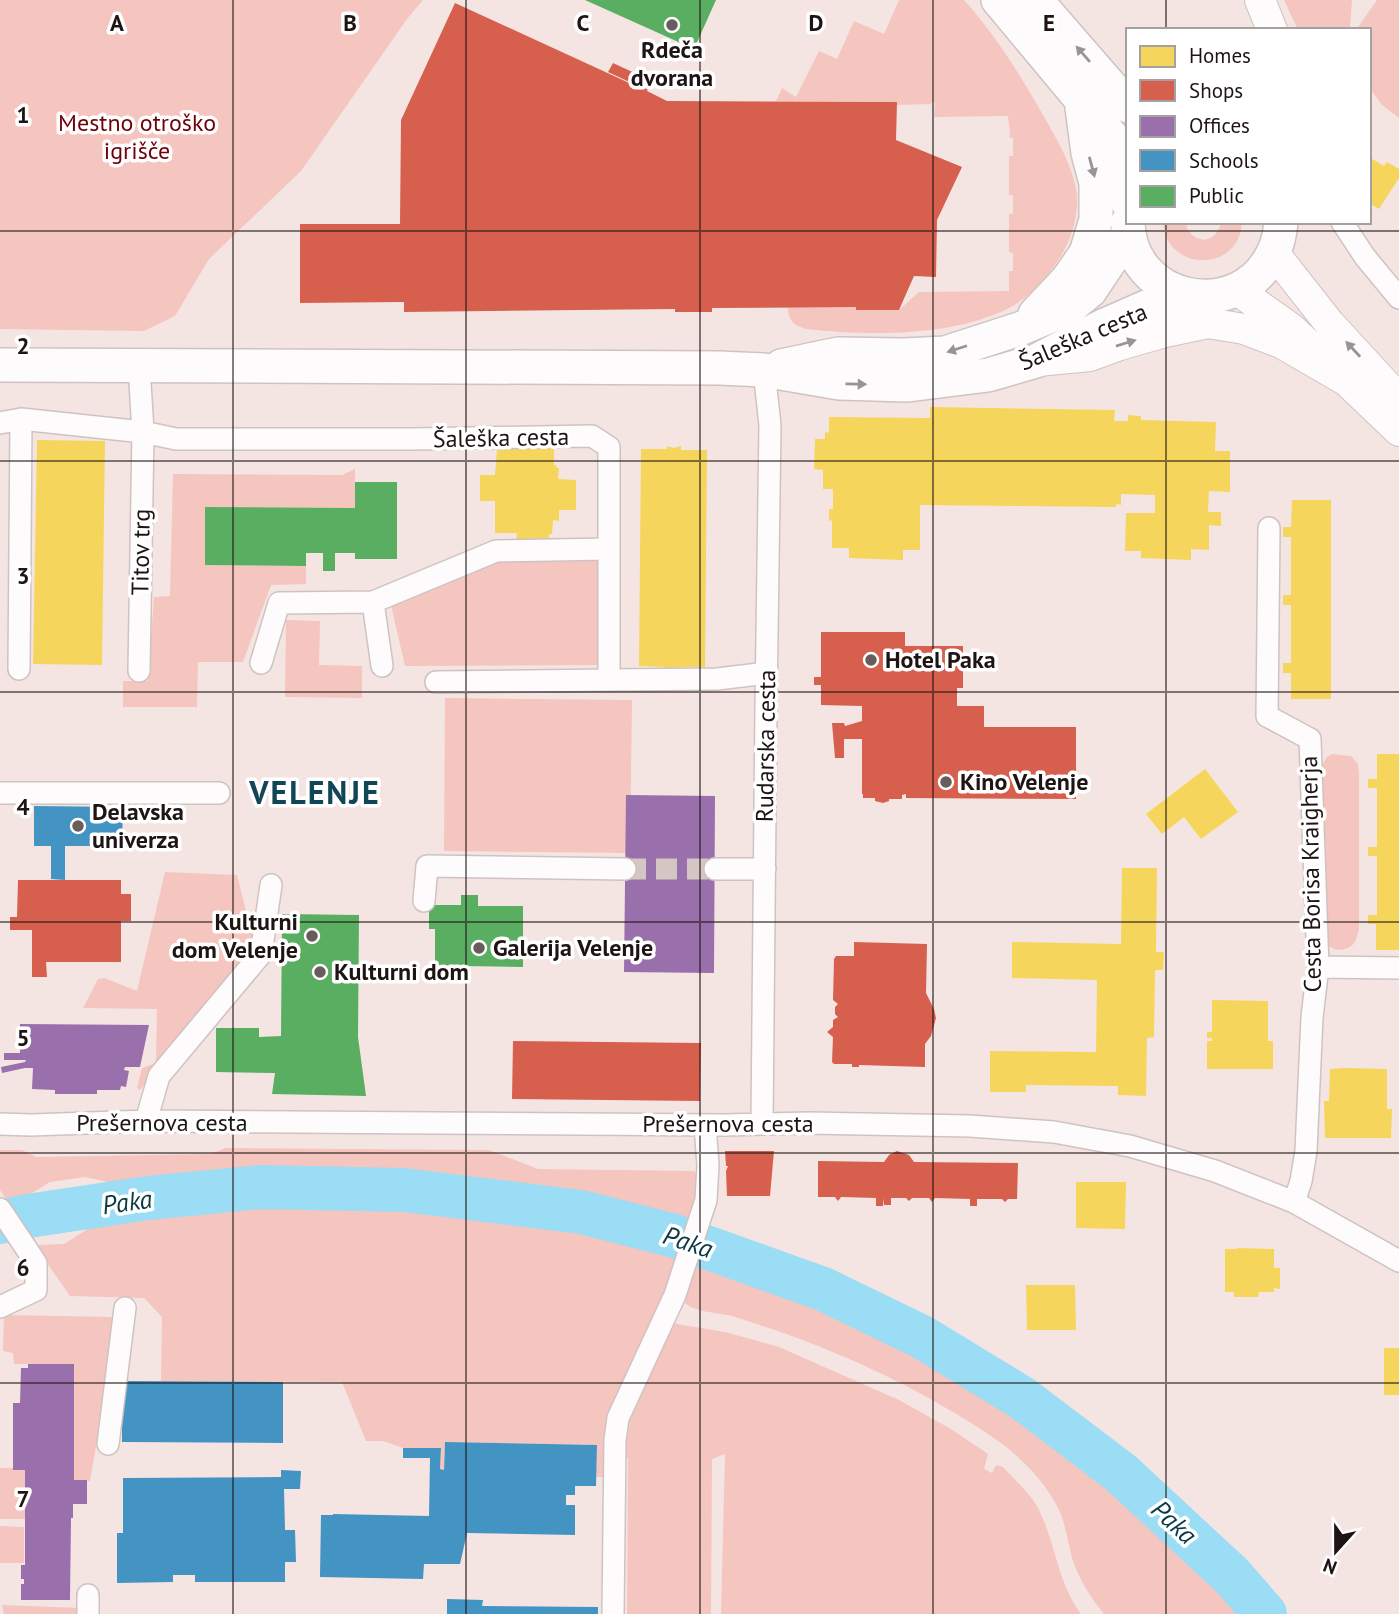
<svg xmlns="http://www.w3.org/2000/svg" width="1399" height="1614" viewBox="0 0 1399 1614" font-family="'PT Sans',sans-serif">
  <rect width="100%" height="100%" fill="#f4e5e3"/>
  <path fill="#f5c5bf" d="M0 0H423L407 19 301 171 209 259 175 316 144 331 0 329Z
    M899 0H964C997 37 1023 79 1047 122 1059 143 1075 171 1077 196 1078 221 1070 244 1055 265 1043 282 1028 298 1009 308 952 337 869 336 806 329 794 325 788 321 788 307H856L857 310H899L919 292 1009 291V271H1013V253L1009 252V214H1013V195H1009V156H1013V138L1009 137 1010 134 1008 116 934 117 935 102H931V104L897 105V102L776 101 782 88 796 97 819 51 837 59 854 21 884 34Z
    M1284 0H1352L1350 30H1298Z
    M1377 0H1399V118L1382 105 1369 87V30H1356Z
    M1163 222H1185C1191 245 1216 246 1221 222H1242C1240 273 1166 273 1163 222Z
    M355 469V508L206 507V565L306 566V584L271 585 243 662H198L197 707H123V681H148L154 597 170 596 173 474 342 475Z
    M597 561V665L405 666 391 605 497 562Z
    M286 620 320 621 319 665 362 666V698L285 697Z
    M445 698 632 700 630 853 444 851Z
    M1332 754 1351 756 1358 764 1359 773V930C1357 936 1356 943 1351 946 1339 954 1326 948 1323 936V764L1326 758Z
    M165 872 237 875 255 946 140 1090 137 1088 142 1068 156 1063 157 1009 83 1008 98 979 104 978 137 991Z
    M226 1148 489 1150 538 1169 694 1171 700 1181 690 1227 599 1202 477 1186 267 1179 145 1190 85 1177 50 1182 11 1206 0 1190V1150H22L36 1157 210 1154Z
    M346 1193 430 1198 512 1212 681 1250 609 1477H596L597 1445 445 1442 444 1470 440 1469 441 1448H403L383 1441H366L342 1382 161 1381 162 1317 144 1298 70 1296 47 1263 37 1245 64 1244 97 1223 186 1203Z
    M697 1251 736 1261 888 1333 892 1343 972 1377 1032 1421 1134 1502 1215 1575 1252 1614H1104C1090 1597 1079 1579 1072 1558 1068 1543 1066 1527 1060 1512 1047 1484 1022 1458 997 1440 928 1393 851 1356 772 1329 759 1325 745 1320 732 1316 716 1312 693 1313 682 1300Z
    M4 1315 115 1317 108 1377 90 1481 74 1480V1364H14L13 1353 3 1351Z
    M671 1323 725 1332 779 1347 899 1400 951 1429 988 1454 984 1469 992 1473 996 1465 1003 1467C1015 1480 1030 1493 1038 1508 1056 1543 1057 1582 1081 1614H721L725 1454 712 1459 711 1614H627L628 1458H620L621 1425Z
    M0 1468H13V1470H25V1519H0Z
    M0 1526 24 1527V1563H0Z
    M2 1605 82 1608V1614H4Z"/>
  <path fill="#f6d55c" d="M1369 157 1384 166 1387 162 1399 169V178L1379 209 1369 203Z
    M930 407 1115 410 1114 421H1128V415L1141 416V420L1216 422 1215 451H1230V492L1209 491 1208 512H1221V526L1209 525V550L1191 549V560L1141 558V551H1125L1126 513H1155V495L1121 494V505L1116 504V507L920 505V550H903V560L849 558V548H832V520L829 521V509H833V489H823V470L814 469 815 439H825V432L829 433V417L930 418Z
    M37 440 105 441 102 665 33 664Z
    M667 446 674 448 681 446V450H707L705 667H679V671L665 670V667L639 666 641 449H667Z
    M527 447H531V449H554V465H556L557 468H559L558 479 576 480V510H559V521L553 520 552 534H549V541H516L517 533H495V501H480V475H495L497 449H527Z
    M1292 500H1331V699H1291V673H1283V663H1291V605H1283V595H1291V537H1283V527H1291Z
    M1377 754H1399V950H1376V924H1368V915H1377V856H1368V847H1377V788H1368V779H1377Z
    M1205 769 1238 812 1201 839 1184 817 1162 834 1146 814Z
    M1122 868H1157L1156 952H1164L1163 970H1155L1154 1037 1147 1038 1146 1096 1118 1095V1086L1026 1085V1092H990V1051L1096 1052 1097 980 1012 978V942L1121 944Z
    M1212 1000 1268 1001V1041H1273V1069H1207V1041H1212V1038H1207V1032H1212Z
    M1345 1068 1387 1069V1109H1392L1391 1138H1325L1324 1101H1329L1330 1069Z
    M1076 1182H1126L1125 1229 1076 1228Z
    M1237 1248 1274 1249V1268H1280V1289L1274 1288V1292H1259L1258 1297H1234V1292H1225V1249H1237Z
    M1026 1285H1075L1076 1330H1027Z
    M1384 1348H1399V1395H1384Z"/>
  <path fill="#d6604d" d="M455 3 638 87V86L608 72 613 63 652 81 647 91 667 101 897 102 896 140 962 167 937 220 936 277 914 276 899 310H856V307L712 308V312H675V309L404 312V302L300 303V224H400L401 120Z
    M821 632H905V646H963V688H957V706H984V727H1076V799L906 798V794L902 795V799H889V801L883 803 875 801V798H863V794H862V739H844V758H835L832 723H844L845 726 862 721V706L821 705V685H814V677H821Z
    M18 880H121V894H131V921H121V962H46L47 977H32V930H10V917H17Z
    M854 942 927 944 926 993 934 1009 936 1018 931 1036 925 1044V1067L859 1065V1067H852V1064H834L832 1062 833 1037 827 1032 833 1027V1020L838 1017 835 1014V1007L838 1004 833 1000 834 959 836 956H854Z
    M513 1041 701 1043 700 1101 512 1099Z
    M725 1151H774L770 1196H727L726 1171 728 1166H726Z
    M897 1151 909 1155 914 1162 1018 1163 1017 1199H1008L1005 1202 1002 1199H977V1206H970V1199L935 1198 932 1202 929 1198H912L909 1201 906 1198H891V1205H884L883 1198V1206H876V1198L841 1197 838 1201 835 1197H818V1161L884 1162 889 1155Z"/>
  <path fill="#9970ab" d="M626 795 715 796 714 973 624 972Z
    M20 1024 149 1025 140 1067H125L124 1070 129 1071 126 1087 121 1086 120 1090H97V1094H55V1090L32 1089 33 1068H25L2 1073 1 1067 25 1062 26 1060H4V1053H20Z
    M28 1364H74V1480H87V1504H73V1518H71L70 1600H21V1584H24V1579H21V1565H25V1470H13V1403H20L21 1368H28Z"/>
  <path fill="#4393c3" d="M34 806 123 807 122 846H65V880L51 879V846H34Z
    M122 1381 283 1382V1443L122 1442Z
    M445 1442 597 1445 596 1486H575V1495H566V1505H575V1535L467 1533 460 1564H424L423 1579 320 1577 321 1515H333V1514L429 1516 430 1458H403V1448H441L440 1469 444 1470Z
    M281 1470 301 1471 300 1489H284L285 1530H295L296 1562H285V1582H195V1575H173V1582L117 1583V1533H123V1478L281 1477Z
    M447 1599 483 1600 482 1606 598 1607V1614H447Z"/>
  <path fill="#5aae61" d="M585 0H716L694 49Z
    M355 482H397V559H355V553H335V571H323V553H306V566L205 565V507L355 508Z
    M461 895H478V906H523V967L464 966V971H435V929H429V905H461Z
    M282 914 359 915 358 1037 366 1096 272 1094 275 1073 216 1072V1028H259V1037L281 1036Z"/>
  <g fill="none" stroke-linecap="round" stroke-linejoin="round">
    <path stroke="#9addf4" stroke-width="44" d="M0 1222 28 1216 148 1198 261 1187 404 1190 581 1212 675 1236 823 1289 922 1337 1022 1398 1121 1473 1232 1576 1265 1614"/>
    <path stroke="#d4c6c4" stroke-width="21" stroke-dasharray="21 10" stroke-linecap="butt" d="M625 869H715"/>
    <g stroke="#cfc3c2" stroke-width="24">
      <path id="street" d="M1342 222 1365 257 1399 298
        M0 423 21 419 143 432 176 439H413L592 436 609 447V680L717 679 767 673
        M1269 528 1267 716 1310 739 1318 967 1312 1017 1306 1151 1301 1181 1294 1202
        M261 663 279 603 373 602
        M382 666 373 602 496 551 609 549
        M19 669 21 419
        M139 671 143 432 139 366
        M436 682 609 680
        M0 793H219
        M715 869H765
        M424 901 427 866 625 869
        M1318 967 1399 968
        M146 1121 159 1076 261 954 271 885
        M0 1124 31 1125 146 1121 724 1125 809 1123 970 1126 1054 1132 1130 1146 1215 1171 1294 1202 1399 1261
        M762 1124 766 704 770 425 764 370
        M0 1209 36 1263V1290L0 1307
        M108 1444 125 1308
        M88 1614V1595
        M613 1614 615 1440 618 1418 675 1295 706 1200 708 1165 705 1125"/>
    </g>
    <g stroke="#cfc3c2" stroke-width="32">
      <path id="secondary" d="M1260 0 1272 30
        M1274 253 1329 323 1399 399
        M1237 290 1292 329 1399 431
        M1038 361 1090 356 1120 345 1165 332 1208 323 1244 329 1281 343 1345 380"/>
    </g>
    <g stroke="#cfc3c2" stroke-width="36">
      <path id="primary" d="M998 0 1113 138 1127 172 1128 203
        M1036 0 1128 106
        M1128 222C1129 302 1239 325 1273 253 1278 244 1280 233 1281 222
        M1035 314 1068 279 1086 253 1096 220V183L1088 153 1081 100
        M0 365 719 368 764 370 839 383 908 385 988 375 1036 361 1105 325 1146 307 1193 296
        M781 366 838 354 904 355 945 353 1022 328 1069 308 1090 291 1128 234"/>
    </g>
    <use href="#street" stroke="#fdfbfb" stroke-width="21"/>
    <use href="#secondary" stroke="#fdfbfb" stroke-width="30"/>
    <use href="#primary" stroke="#fdfbfb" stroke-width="33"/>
  </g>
  <defs><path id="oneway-solid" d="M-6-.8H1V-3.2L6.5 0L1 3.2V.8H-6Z" transform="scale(1.75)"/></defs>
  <g fill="#999393">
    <use href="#oneway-solid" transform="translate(1083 54) rotate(-131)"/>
    <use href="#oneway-solid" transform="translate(1092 167) rotate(75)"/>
    <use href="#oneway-solid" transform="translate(1126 343) rotate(-17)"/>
    <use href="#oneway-solid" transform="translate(957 349) rotate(162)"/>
    <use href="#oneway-solid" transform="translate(1353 349) rotate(-133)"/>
    <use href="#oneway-solid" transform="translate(856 384) rotate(1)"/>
  </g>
  <path fill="none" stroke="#1e1413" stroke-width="2" stroke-opacity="0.55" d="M233 0V1614M466 0V1614M700 0V1614M933 0V1614M1166 0V30M1166 222V1614M0 231H1399M0 461H1399M0 692H1399M0 922H1399M0 1153H1399M0 1383H1399"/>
  <g fill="#695d5c" stroke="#fff" stroke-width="2.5">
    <circle cx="672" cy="25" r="7"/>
    <circle cx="871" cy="660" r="7"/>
    <circle cx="946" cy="782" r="7"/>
    <circle cx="78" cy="826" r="7"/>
    <circle cx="312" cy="936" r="7"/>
    <circle cx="479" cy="948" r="7"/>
    <circle cx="320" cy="972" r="7"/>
  </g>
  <g text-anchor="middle" stroke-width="7" stroke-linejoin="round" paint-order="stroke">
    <g font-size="24" font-weight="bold" fill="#1e1413" stroke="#fff" text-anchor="start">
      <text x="672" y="58" text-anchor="middle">Rdeča<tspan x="672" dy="28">dvorana</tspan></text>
      <text x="885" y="668">Hotel Paka</text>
      <text x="960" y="790">Kino Velenje</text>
      <text x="92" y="820">Delavska<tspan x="92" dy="28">univerza</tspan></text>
      <text x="298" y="930" text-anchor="end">Kulturni<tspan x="298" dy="28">dom Velenje</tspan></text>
      <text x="493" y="956">Galerija Velenje</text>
      <text x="334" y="980">Kulturni dom</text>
    </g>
    <g font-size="24" fill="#6e0209" stroke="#fff">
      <text x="137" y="131">Mestno otroško<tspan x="137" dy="28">igrišče</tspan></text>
    </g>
    <g font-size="24" fill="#1e1413" stroke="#fff">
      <text transform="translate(1083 337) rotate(-23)" y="8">Šaleška cesta</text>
      <text transform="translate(501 438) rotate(-1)" y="8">Šaleška cesta</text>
      <text transform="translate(141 552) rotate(-89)" y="8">Titov trg</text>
      <text transform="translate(766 746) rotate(-89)" y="8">Rudarska cesta</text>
      <text transform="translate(1311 874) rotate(-91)" y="8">Cesta Borisa Kraigherja</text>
      <text x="162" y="1131">Prešernova cesta</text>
      <text x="728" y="1132">Prešernova cesta</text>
    </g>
    <g font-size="26" font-style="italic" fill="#093947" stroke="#fff">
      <text transform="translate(127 1202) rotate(-8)" y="9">Paka</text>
      <text transform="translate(688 1242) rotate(18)" y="9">Paka</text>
      <text transform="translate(1174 1522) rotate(43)" y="9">Paka</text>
    </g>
    <g font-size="32" font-weight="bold" letter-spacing="2" fill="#114656" stroke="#fff">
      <text x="315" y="804">VELENJE</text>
    </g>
  </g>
  <g font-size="23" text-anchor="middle" font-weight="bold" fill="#1e1413" stroke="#fff" stroke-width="7" stroke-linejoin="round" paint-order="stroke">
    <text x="117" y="31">A</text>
    <text x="350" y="31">B</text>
    <text x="583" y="31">C</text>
    <text x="816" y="31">D</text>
    <text x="1049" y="31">E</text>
    <text x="23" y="123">1</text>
    <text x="23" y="354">2</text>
    <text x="23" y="584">3</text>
    <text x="23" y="815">4</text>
    <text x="23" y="1046">5</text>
    <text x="23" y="1276">6</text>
    <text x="23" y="1507">7</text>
  </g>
  <rect x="1126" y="28" width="245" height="196" fill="#ffffff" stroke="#a5a1a1" stroke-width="2"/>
  <rect x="1140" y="46" width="35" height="21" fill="#f6d55c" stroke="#a5a1a1" stroke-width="2"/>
  <text x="1189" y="63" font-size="21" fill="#1e1413">Homes</text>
  <rect x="1140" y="80" width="35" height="21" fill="#d6604d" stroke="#a5a1a1" stroke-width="2"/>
  <text x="1189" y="98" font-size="21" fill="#1e1413">Shops</text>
  <rect x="1140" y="116" width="35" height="21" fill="#9970ab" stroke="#a5a1a1" stroke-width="2"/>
  <text x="1189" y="133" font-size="21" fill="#1e1413">Offices</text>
  <rect x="1140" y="150" width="35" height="21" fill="#4393c3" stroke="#a5a1a1" stroke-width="2"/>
  <text x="1189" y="168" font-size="21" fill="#1e1413">Schools</text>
  <rect x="1140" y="186" width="35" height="21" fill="#5aae61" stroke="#a5a1a1" stroke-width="2"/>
  <text x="1189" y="203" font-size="21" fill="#1e1413">Public</text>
  <g transform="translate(1336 1551) rotate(201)" stroke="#ffffff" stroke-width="5" paint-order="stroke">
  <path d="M0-5L12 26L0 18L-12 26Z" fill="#1e1413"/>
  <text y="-10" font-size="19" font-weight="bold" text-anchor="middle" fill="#1e1413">N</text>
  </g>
</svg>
